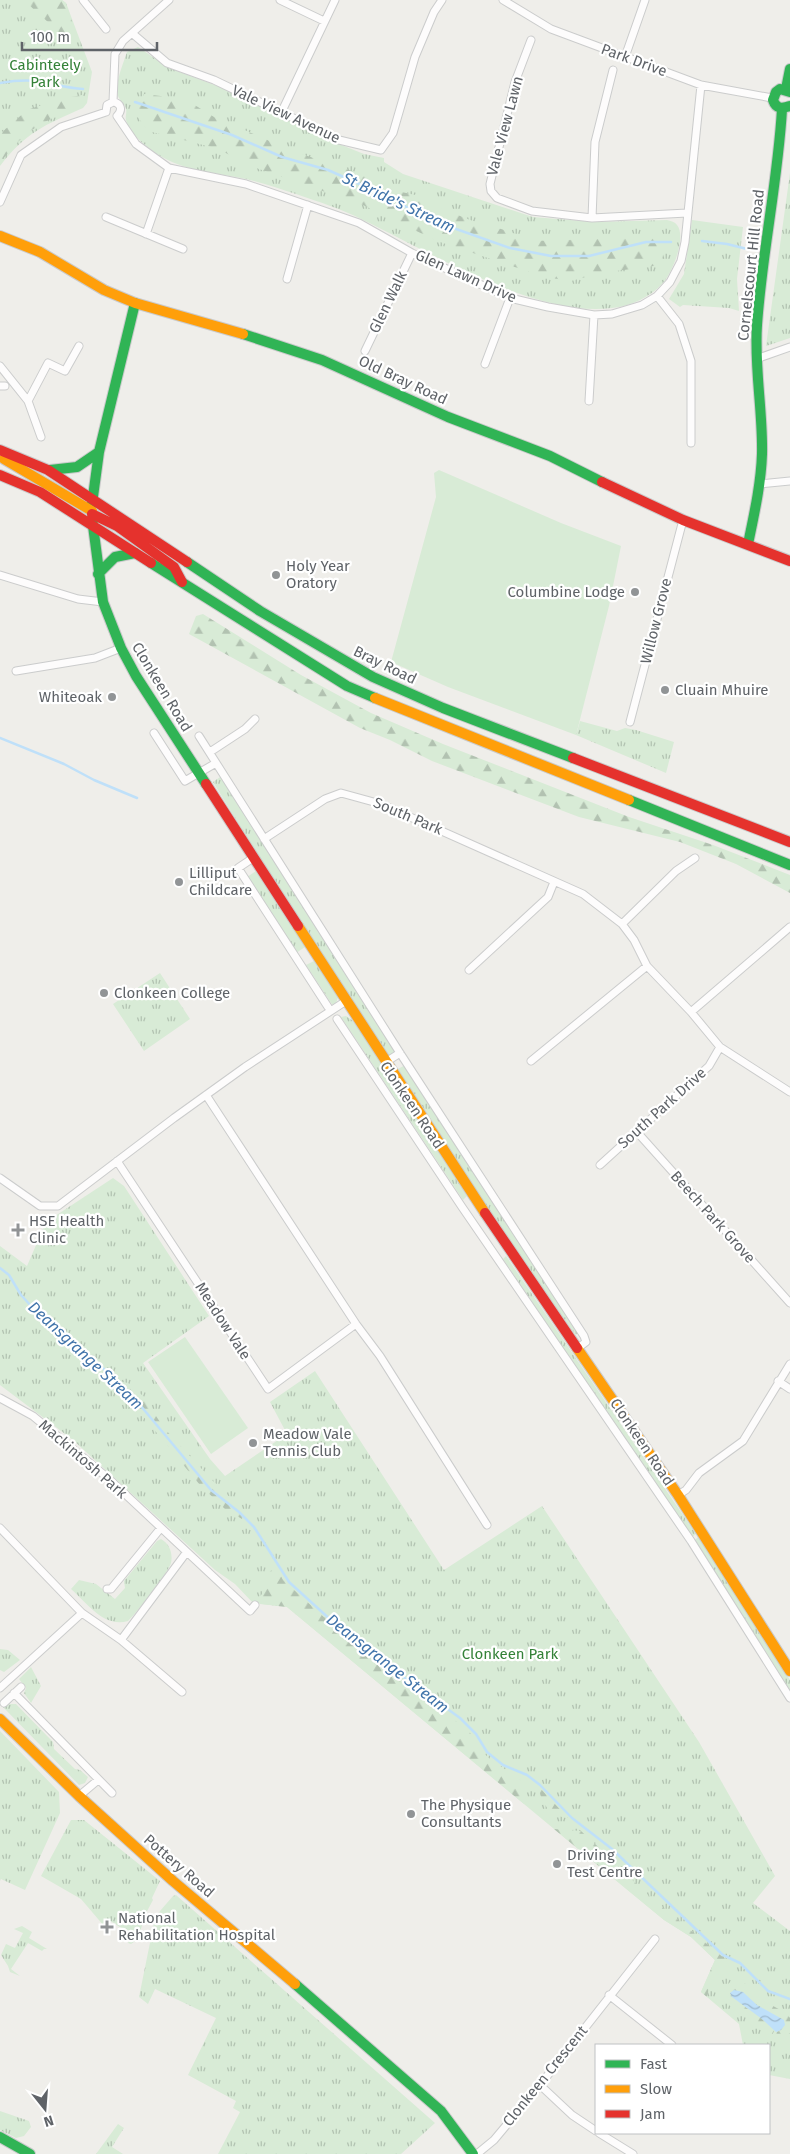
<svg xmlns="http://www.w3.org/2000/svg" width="790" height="2154" viewBox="0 0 790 2154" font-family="'Fira Sans',sans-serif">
  <defs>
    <pattern id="grass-tufts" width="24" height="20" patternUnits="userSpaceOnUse" patternTransform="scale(1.25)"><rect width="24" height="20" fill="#d8ebd6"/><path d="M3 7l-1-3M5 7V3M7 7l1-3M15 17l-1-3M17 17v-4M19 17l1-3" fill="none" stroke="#b2c2b1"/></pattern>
    <pattern id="forest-firs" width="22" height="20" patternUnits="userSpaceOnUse" patternTransform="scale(1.25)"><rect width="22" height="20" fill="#d8ebd6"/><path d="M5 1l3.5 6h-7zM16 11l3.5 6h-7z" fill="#b2c2b1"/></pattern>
    <pattern id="water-waves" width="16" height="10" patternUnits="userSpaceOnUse" patternTransform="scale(1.25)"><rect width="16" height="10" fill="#bfe0f9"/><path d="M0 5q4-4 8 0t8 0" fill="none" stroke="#9eb9cd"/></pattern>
  </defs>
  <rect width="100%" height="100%" fill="#efeeea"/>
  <path fill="url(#grass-tufts)" d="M0 0H62L66 3 92 72 87 103 83 108C45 125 26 132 0 166Z
    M138 47 169 68 220 87 339 144 364 154 384 158V162L403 174 533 217 595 222 667 220C671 221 675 222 677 225 687 237 672 274 662 284 650 297 631 306 612 308 536 318 430 252 363 220 342 209 319 202 296 194 280 189 263 183 246 179 212 172 178 171 150 149 141 142 129 132 126 120 125 117 127 113 126 109 125 104 120 101 118 96 114 85 123 64 127 52Z
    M790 173V338L766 346Z
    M692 220 743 227 737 279 739 311 729 308 683 305 680 307 669 299 684 274Z
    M580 721 617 731 625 728 636 730 674 742 666 773 576 735Z
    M223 775 402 1055 392 1061 253 847 213 782Z
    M256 871 305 947 296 953 247 877Z
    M314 961 338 997 335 1007 331 1003 306 965Z
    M160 973 190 1019 144 1051 113 1004Z
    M346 1016 352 1020 362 1034 467 1196 463 1200 341 1017Z
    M407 1064 581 1331 576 1335 512 1246 398 1069Z
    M113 1178 124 1186 209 1316 143 1363 210 1459 225 1476 287 1434 270 1402 315 1371 444 1570 542 1506 699 1742 775 1876 753 1903 790 1931V2079L769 2075V2045H743L739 2024 701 1992 715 1960 691 1937 664 1920 625 1888 287 1607 253 1603 235 1584 215 1570 73 1440 0 1385V1246L27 1266 46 1222Z
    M506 1256 696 1534 692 1537 503 1259Z
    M698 1537 790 1680V1690L695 1540Z
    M161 1539C170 1544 173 1554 171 1563 169 1571 136 1614 128 1621 104 1628 88 1604 71 1589L79 1580 96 1584 115 1599 125 1588 124 1581 157 1541Z
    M0 1649 8 1650 20 1660 4 1672 0 1670Z
    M31 1667 41 1686 31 1703 24 1693 26 1688 19 1679Z
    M10 1704H16L53 1742 54 1749 75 1769 80 1770 88 1777 85 1783 79 1785 3 1707Z
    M0 1731 59 1792 60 1813 25 1890 1 1879 0 1881Z
    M71 1820H84L160 1881 152 1898 153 1900 145 1915 138 1939 131 1944 128 1943 132 1935 109 1920 104 1926 81 1899 41 1876Z
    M176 1895 435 2123 401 2154H218L240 2112 233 2108 236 2101 188 2075 216 2018 155 1989 148 2004 139 1997 154 1923 160 1911 173 1896Z
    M22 1926 32 1932 29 1938 47 1949H44L42 1951 28 1943 11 1969 20 1976 10 1972 8 1966 1 1955 6 1944 15 1948 23 1933 14 1929Z
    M0 2111 29 2121 31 2127 24 2136 16 2138 0 2130Z
    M118 2124 124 2128 112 2147 123 2154H96Z"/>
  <path fill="url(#forest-firs)" d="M10 0H62L66 3 76 33 69 41 28 4Z
    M144 94 185 99 214 117 293 151 369 177 392 190 425 197 442 209 473 221 508 231 532 241 601 239 640 234 667 235 661 265 601 273 571 281 545 277 437 241 363 205 245 164 219 149 148 131 135 113Z
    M82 95 86 97C86 101 86 104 82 107 74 112 62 114 53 118 30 128 15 143 0 163V134L27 110 60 99Z
    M203 614 301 675 371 713 443 744 629 817 713 845 790 875V893L736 864 680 842 579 817 432 761 390 740 360 728 189 634 196 616Z
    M113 1380 128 1383 142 1395 164 1428 212 1480 241 1508 244 1512 242 1519 225 1509 200 1485Z
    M276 1566 283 1580 359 1649 408 1688 428 1700 449 1717 462 1725 475 1738 478 1748 490 1759 522 1781 524 1804 287 1607 260 1604 259 1597 264 1592 267 1585 263 1578Z
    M538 1786 568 1818C549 1816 542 1804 538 1786Z
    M554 1829 581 1831 622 1869 642 1890 725 1959V1963L711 1977 707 1997 701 1992 715 1960 691 1937 664 1920Z
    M731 1981 746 1984 753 1995 786 2013 790 2018V2033L782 2039H775L777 2032 781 2030 769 2011 757 2005 752 1999 732 1997 762 2019 774 2031 771 2038C759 2021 730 2011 724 1999 722 1997 723 1994 722 1991Z"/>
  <path fill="#d8ebd6" d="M439 470 561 523 621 546 609 606 576 735 448 687 391 662 436 497 434 473Z
    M185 1337 248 1428 211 1454 148 1362Z"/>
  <path fill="url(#water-waves)" d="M734 1990 743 1992 757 2005 784 2020 785 2025 781 2030 776 2032 762 2019 732 1997 730 1993Z"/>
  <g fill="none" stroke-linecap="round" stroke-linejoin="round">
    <path stroke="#bfe0f9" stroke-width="2.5" d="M0 83C12 81 24 80 36 81 51 83 66 88 83 89
      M135 102 232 135 282 157 328 170 393 199 425 218 510 248 551 256H589L646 242H671
      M702 241 727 244 747 249
      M0 738 64 764 94 780 137 798
      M0 1268 9 1275 21 1295 32 1307 50 1320 130 1393 211 1490 239 1512 254 1527 289 1582 355 1642 460 1718 476 1734 487 1752 503 1765 527 1775 540 1785 572 1818 612 1849 723 1955 740 1963 768 1991 790 1999"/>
    <g stroke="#cbcccc" stroke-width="9">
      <path id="street" d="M83 0 106 29
        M280 0 324 21
        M503 0 551 29 701 85 772 98
        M133 34 167 63 214 80 339 140 381 150 393 133 415 57 434 12 442 0
        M531 40 515 82 490 184 491 191 497 198 532 211 592 218 687 213
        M625 57 645 0
        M113 102 115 54 123 41 169 0
        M113 102C121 103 123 110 117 116
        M282 111 335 0
        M106 112 107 105 113 102
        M117 116 136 144 169 168 246 184 359 223 412 253 510 298 548 307 594 315 612 314 642 305 657 296 670 282 681 261 685 242 701 85
        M0 202 21 155 61 127 106 112
        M106 217 183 249
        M592 218 595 142 613 70
        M146 234 169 168
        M287 279 308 205
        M657 296 679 324 691 361V443
        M365 351 412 253
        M756 359 790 347
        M485 364 510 298
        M0 366 28 401 41 437
        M0 386H5
        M28 401 48 363 65 371 79 346
        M589 401 594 315
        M759 484 790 481
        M0 575 78 599 103 602
        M16 671 95 658 121 648
        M630 722 683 520
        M154 733 185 781 216 763
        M199 736 400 1053 584 1336 586 1342 578 1348
        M210 752 245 729 255 719
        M264 839 325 799 341 793 381 804 583 894 622 924 634 940 647 966 691 1012 720 1047 790 1092
        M253 858 238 868 328 1007
        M622 924 676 871 695 858
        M469 970 548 897 554 882
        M691 1012 790 927
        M337 1019 462 1207 691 1541 790 1698
        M531 1061 647 966
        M386 1062 400 1053
        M206 1095 356 1324 380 1356 487 1525
        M637 1132 790 1303
        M117 1161 268 1389 356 1324
        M600 1165 709 1066 720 1047
        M0 1178 40 1206H58L174 1118 245 1067 346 1001
        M778 1381 790 1389
        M0 1398 33 1416 109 1479 250 1611 255 1605
        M678 1495 686 1490 699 1473 743 1441 790 1364
        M0 1528 82 1613 121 1640 182 1692
        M107 1589H111L160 1529
        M121 1640 186 1553
        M0 1688 82 1613
        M14 1693 112 1793
        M4 1703 21 1687
        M79 1796 98 1780
        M609 1995 672 2045
        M540 2085 572 2115 596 2131
        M599 2133 633 2154
        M477 2154 494 2140 540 2085 655 1939"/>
    </g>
    <g stroke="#cacacb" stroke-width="12">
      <path id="fast" d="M786 89 790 69
        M790 92 780 89 776 92 773 100C776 109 782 109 790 106
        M243 334 322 360 448 417 550 456 602 482
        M50 470 77 467 99 452
        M92 504 99 452 135 303
        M92 518 103 602 121 648 136 676 206 784
        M748 544C754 515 761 484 762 454 763 411 754 368 757 325 762 252 778 181 782 109
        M187 562 260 611 373 677 443 708 573 758
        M151 563 347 686 375 698
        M98 574 115 557 135 553
        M629 800 790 865
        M295 1984 441 2111 473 2154
        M0 2137 30 2154"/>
    </g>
    <g stroke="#cacacb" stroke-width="12">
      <path id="slow" d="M0 236 40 252 104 290 135 303 243 334
        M4 459 92 511
        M375 698 629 800
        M298 926 485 1213
        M577 1348 678 1495 790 1671
        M0 1719 79 1796 173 1881 295 1984"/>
    </g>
    <g stroke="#cacacb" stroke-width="12">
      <path id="jam" d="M0 450 48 470 187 562
        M0 475 40 492 151 563
        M602 482 683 520 790 561
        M92 514 117 526 174 567 182 582
        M573 758 790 842
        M206 784 298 926
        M485 1213 577 1348"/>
    </g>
    <use href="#street" stroke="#fdfcfc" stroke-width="7"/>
    <use href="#fast" stroke="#30b455" stroke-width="10"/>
    <use href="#slow" stroke="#ff9f0a" stroke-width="10"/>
    <use href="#jam" stroke="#e5322d" stroke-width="10"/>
  </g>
  <g fill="#919496" stroke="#fff" stroke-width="2">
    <circle cx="276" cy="575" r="5"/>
    <circle cx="635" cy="592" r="5"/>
    <circle cx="665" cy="690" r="5"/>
    <circle cx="112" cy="697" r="5"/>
    <circle cx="179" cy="882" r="5"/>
    <circle cx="104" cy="993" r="5"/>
    <path d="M15.5 1222.5h5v5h5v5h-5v5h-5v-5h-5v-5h5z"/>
    <circle cx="253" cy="1443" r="5"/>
    <circle cx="411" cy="1814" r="5"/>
    <circle cx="557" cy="1864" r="5"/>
    <path d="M104.5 1919.5h5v5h5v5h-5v5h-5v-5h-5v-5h5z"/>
  </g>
  <g text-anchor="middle" stroke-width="4.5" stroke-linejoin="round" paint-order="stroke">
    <g font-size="15" fill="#5f6368" stroke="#fff">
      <text transform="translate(634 60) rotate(20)" y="5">Park Drive</text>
      <text transform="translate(286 114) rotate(25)" y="5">Vale View Avenue</text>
      <text transform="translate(505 126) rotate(-75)" y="5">Vale View Lawn</text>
      <text transform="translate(751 265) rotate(-84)" y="5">Cornelscourt Hill Road</text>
      <text transform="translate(466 276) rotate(24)" y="5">Glen Lawn Drive</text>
      <text transform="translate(388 302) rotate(-64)" y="5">Glen Walk</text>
      <text transform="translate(403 380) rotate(25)" y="5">Old Bray Road</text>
      <text transform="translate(656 621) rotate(-76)" y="5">Willow Grove</text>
      <text transform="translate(385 665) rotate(26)" y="5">Bray Road</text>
      <text transform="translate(162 687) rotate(59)" y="5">Clonkeen Road</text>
      <text transform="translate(408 816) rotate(23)" y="5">South Park</text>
      <text transform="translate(412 1105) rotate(56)" y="5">Clonkeen Road</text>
      <text transform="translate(662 1108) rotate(-42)" y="5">South Park Drive</text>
      <text transform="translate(713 1217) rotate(48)" y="5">Beech Park Grove</text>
      <text transform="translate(223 1321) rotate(57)" y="5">Meadow Vale</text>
      <text transform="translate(642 1442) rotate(56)" y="5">Clonkeen Road</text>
      <text transform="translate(83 1459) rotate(41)" y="5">Mackintosh Park</text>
      <text transform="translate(179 1866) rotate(41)" y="5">Pottery Road</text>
      <text transform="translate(545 2076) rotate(-51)" y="5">Clonkeen Crescent</text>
    </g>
    <g font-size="15" fill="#348238" stroke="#fff">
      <text x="45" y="70">Cabinteely<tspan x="45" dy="17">Park</tspan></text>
      <text x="510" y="1659">Clonkeen Park</text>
    </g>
    <g font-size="15" fill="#5f6368" stroke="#fff" text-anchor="start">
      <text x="286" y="571">Holy Year<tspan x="286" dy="17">Oratory</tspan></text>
      <text x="625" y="597" text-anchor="end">Columbine Lodge</text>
      <text x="675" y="695">Cluain Mhuire</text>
      <text x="102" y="702" text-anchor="end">Whiteoak</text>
      <text x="189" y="878">Lilliput<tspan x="189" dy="17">Childcare</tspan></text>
      <text x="114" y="998">Clonkeen College</text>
      <text x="29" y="1226">HSE Health<tspan x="29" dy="17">Clinic</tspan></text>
      <text x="263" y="1439">Meadow Vale<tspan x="263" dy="17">Tennis Club</tspan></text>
      <text x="421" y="1810">The Physique<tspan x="421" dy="17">Consultants</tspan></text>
      <text x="567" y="1860">Driving<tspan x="567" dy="17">Test Centre</tspan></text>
      <text x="118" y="1923">National<tspan x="118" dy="17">Rehabilitation Hospital</tspan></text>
    </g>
    <g font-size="16" font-style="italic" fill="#4174aa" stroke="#fff">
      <text transform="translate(399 202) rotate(25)" y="6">St Bride's Stream</text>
      <text transform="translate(86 1355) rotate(43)" y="6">Deansgrange Stream</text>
      <text transform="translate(388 1663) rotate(38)" y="6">Deansgrange Stream</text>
    </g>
  </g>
  <rect x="595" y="2044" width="175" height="90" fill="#ffffff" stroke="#bfc1c3"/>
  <rect x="605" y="2060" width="25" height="8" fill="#30b455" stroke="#bfc1c3"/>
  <text x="640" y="2069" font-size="15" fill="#5f6368">Fast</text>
  <rect x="605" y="2085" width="25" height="8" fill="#ff9f0a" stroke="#bfc1c3"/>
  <text x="640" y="2094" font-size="15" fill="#5f6368">Slow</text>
  <rect x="605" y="2110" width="25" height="8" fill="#e5322d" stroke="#bfc1c3"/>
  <text x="640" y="2119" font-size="15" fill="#5f6368">Jam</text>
  <g transform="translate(45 2109) rotate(163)" stroke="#ffffff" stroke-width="4" paint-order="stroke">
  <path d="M0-4L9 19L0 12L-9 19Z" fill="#5f6368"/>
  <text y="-8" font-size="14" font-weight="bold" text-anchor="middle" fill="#5f6368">N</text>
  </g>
  <path d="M22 42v8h135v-8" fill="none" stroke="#5f6368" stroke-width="2.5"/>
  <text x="30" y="42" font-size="15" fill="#5f6368" stroke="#ffffff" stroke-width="4" paint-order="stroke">100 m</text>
</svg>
